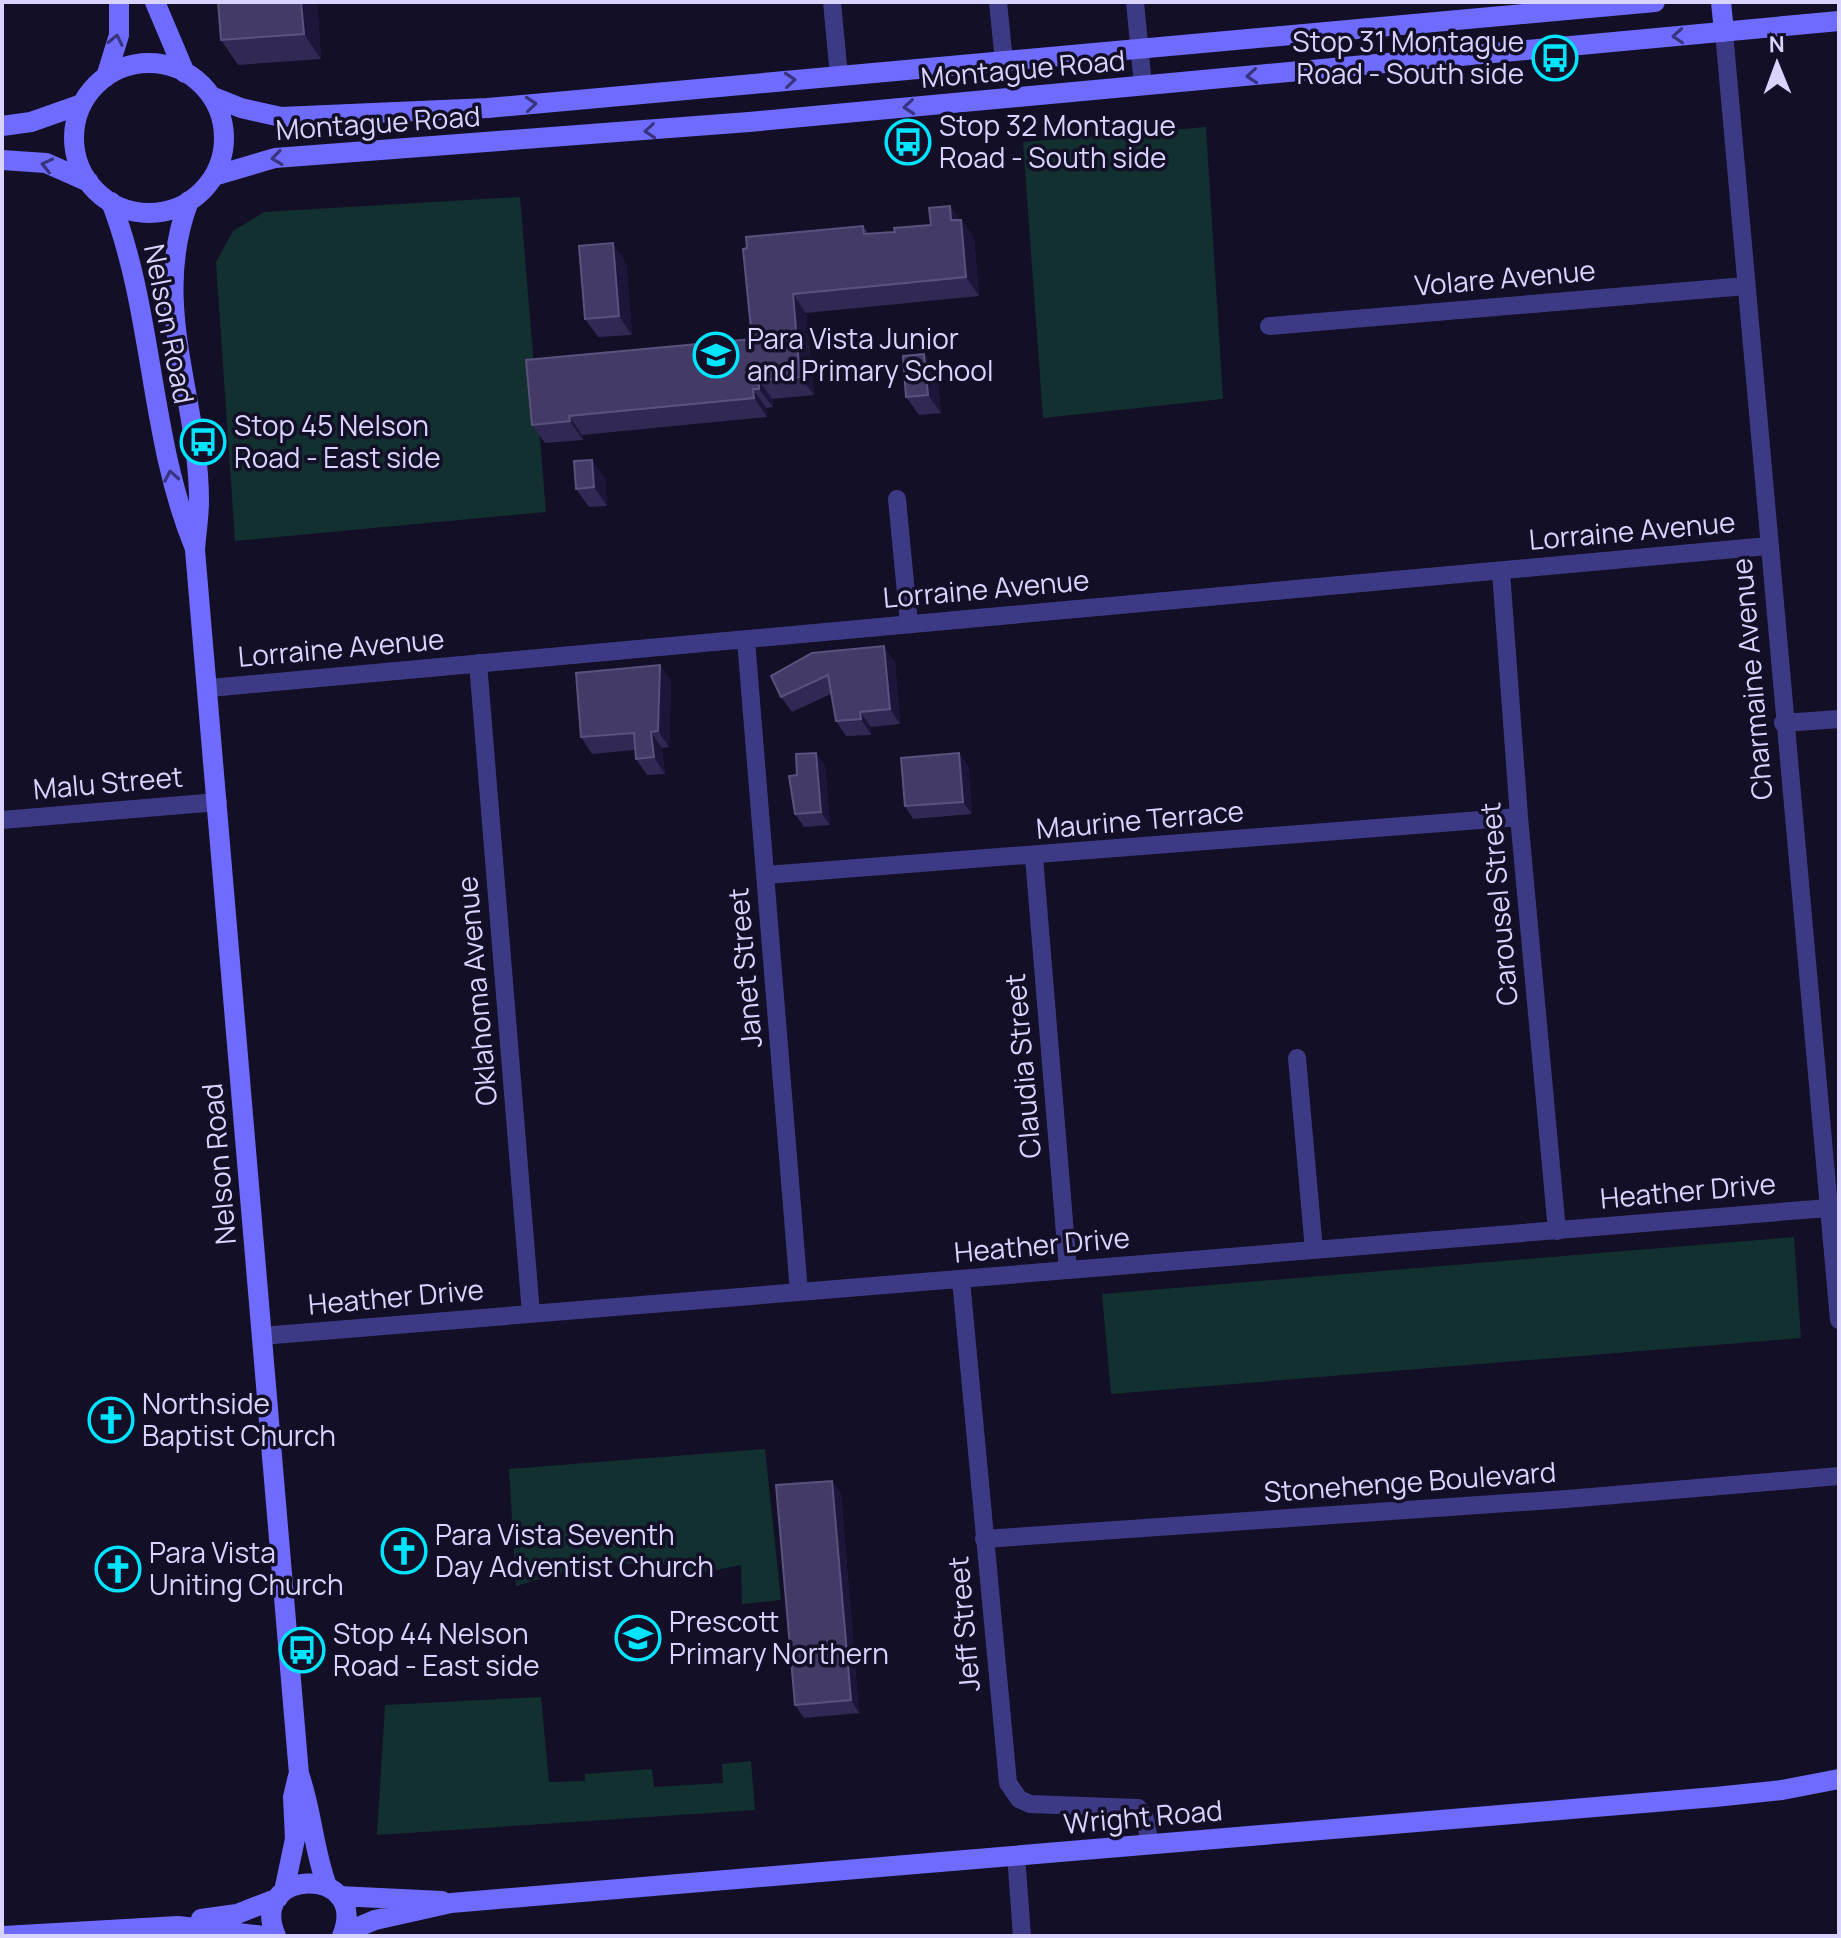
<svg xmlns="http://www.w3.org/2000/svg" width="1841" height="1938" viewBox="0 0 1841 1938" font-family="Manrope,sans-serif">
  <rect width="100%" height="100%" fill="#130f26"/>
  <path fill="#12302f" d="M1206 127 1223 399 1043 418 1023 142Z
    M520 197 546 512 235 541 216 262 233 231 264 212Z
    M1794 1237 1801 1338 1111 1394 1102 1294Z
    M765 1449 781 1600 742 1604 741 1565 676 1578 674 1564C611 1561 575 1568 516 1586L509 1469Z
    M541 1697 549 1782 585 1781V1774L652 1769 654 1787 723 1783 722 1764 751 1761 755 1810 377 1835 385 1705Z"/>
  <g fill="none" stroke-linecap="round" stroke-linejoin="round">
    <path stroke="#3d3a85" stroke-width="18" d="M832 2 839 76
      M998 2 1004 62
      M1135 2 1143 86
      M1724 32 1839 1320
      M1269 326 1746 286
      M897 499 909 624
      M1501 572 1519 817 1557 1231
      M746 640 799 1292
      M478 663 531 1314
      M210 688 1768 546
      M1783 723 1839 719
      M2 820 218 802
      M1034 857 1068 1270
      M766 875 1519 817
      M1297 1058 1314 1250
      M961 1280 1008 1783 1019 1799 1030 1804 1138 1808 1145 1818 1150 1845
      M261 1336 1828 1208
      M984 1539 1567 1499 1839 1476
      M1016 1855 1022 1936"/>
    <path stroke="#6f6bff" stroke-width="20" d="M155 2 185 73
      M1721 2 1724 32
      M74 138a75 75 0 1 1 150 0a75 75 0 1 1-150 0Z
      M106 77 119 35V2
      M211 96 241 108 281 117 488 108 1655 2
      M2 126 31 122 82 104
      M2 160 46 163 89 182
      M214 176 275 158 749 122 1839 21
      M189 201C149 305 199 397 199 501 199 517 196 534 195 550L299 1774C312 1810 313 1848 327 1886
      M111 202C154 313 149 436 194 546
      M284 1891 295 1839 293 1797 298 1776
      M339 1896 442 1901
      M201 1919 237 1914 278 1898
      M344 1933 375 1920 451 1903 1715 1797 1782 1790 1839 1779
      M4 1936 178 1926 265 1936
      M276 1936C246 1867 371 1865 342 1936"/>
  </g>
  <path fill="#312854" d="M317 2 321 59 238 65 221 40Z
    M961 220 974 238 979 296 806 313 814 395 772 399 773 407 766 408 767 417 582 435 583 440 545 443 532 425 752 339 743 249 863 226 868 233 895 232Z
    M626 262 632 335 598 337 585 319Z
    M937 373 941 413 919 415 906 397Z
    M605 478 607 506 589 507 576 489Z
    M812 653 895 662 900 724 871 727V735L846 736 836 721 831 694 792 712 781 697Z
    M660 665 671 682 669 747 662 748 665 774 647 775 636 759 635 750 592 754 581 737Z
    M825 765 830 825 804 827 795 814Z
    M968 765 972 814 913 819 905 806Z
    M841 1493 859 1713 804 1718 795 1705Z"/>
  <path fill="#1d163a" d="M301 2H317L321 59 304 34Z
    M950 206 974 238 979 296 966 277 951 220Z
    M613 243 626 262 632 335 619 316Z
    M793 294 806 313 814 395 800 377Z
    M924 354 937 373 941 413 928 395Z
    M759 380 772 399 773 407 759 389Z
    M753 389 766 408 767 417 754 398Z
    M569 416 582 435 583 440 570 421Z
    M592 460 605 478 607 506 594 487Z
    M884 646 895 662 900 724 890 709Z
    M660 665 671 682 669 747 658 731Z
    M860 712 871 727V735L861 719Z
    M651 732 662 748 665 774 654 757Z
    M816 753 825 765 830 825 821 812Z
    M959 753 968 765 972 814 963 802Z
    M832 1481 841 1493 859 1713 851 1700Z"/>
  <path fill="#433a66" stroke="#5a527e" stroke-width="2" d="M218 2H301L304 34 221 40Z
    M950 206 951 220H961L966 277 793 294 800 377 759 380V389H753L754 398 569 416 570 421 532 425 526 360 752 339 743 249 747 248 746 237 863 226 864 234 895 232 894 228 931 225 929 208Z
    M613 243 619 316 585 319 579 246Z
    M924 354 928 395 906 397 903 356Z
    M592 460 594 487 576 489 574 461Z
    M884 646 890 709 860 712 861 719 836 721 828 675 781 697 771 676 812 653Z
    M660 665 658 731 651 732 654 757 636 759 634 733 581 737 576 673Z
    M816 753 821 812 795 814 789 776 797 775 796 754Z
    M959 753 963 802 905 806 901 758Z
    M832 1481 851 1700 795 1705 776 1485Z"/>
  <defs><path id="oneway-chevron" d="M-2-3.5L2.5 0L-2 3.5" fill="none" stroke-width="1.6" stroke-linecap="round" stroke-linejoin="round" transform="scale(2)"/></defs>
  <g stroke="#38347d">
    <use href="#oneway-chevron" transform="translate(1678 36) rotate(176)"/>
    <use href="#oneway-chevron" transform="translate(116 40) rotate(-78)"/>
    <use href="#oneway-chevron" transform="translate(1252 76) rotate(175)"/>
    <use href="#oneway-chevron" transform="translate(790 80) rotate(-5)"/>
    <use href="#oneway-chevron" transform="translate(531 104) rotate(-5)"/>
    <use href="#oneway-chevron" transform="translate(909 107) rotate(175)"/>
    <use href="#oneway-chevron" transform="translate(650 131) rotate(175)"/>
    <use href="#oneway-chevron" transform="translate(277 158) rotate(172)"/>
    <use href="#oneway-chevron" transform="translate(47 165) rotate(-167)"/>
    <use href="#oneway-chevron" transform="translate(171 476) rotate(-100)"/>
  </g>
  <defs>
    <g id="bus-ring" transform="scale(2.3)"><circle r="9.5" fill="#130f26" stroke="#00e5ff" stroke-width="1.5"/><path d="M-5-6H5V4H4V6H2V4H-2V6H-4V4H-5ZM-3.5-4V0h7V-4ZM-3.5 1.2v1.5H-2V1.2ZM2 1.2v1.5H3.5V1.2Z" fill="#00e5ff"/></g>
    <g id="school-ring" transform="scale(2.3)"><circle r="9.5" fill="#130f26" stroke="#00e5ff" stroke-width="1.5"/><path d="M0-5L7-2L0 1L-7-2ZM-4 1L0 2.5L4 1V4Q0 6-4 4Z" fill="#00e5ff"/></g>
    <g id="church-ring" transform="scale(2.3)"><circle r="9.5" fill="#130f26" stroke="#00e5ff" stroke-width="1.5"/><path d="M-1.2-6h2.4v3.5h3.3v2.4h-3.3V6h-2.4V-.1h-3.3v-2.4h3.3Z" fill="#00e5ff"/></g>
  </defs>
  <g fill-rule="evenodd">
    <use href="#bus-ring" x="1555" y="58"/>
    <use href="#bus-ring" x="908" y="142"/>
    <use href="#school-ring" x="716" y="355"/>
    <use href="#bus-ring" x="203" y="442"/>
    <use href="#church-ring" x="111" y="1420"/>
    <use href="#church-ring" x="404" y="1551"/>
    <use href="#church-ring" x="118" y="1569"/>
    <use href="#school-ring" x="638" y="1638"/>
    <use href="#bus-ring" x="302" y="1650"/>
  </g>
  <g text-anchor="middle" stroke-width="7" stroke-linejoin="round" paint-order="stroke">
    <g font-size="28" fill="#d9d4ff" stroke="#130f26" text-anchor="start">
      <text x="1524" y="52" text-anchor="end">Stop 31 Montague<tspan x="1524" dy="32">Road - South side</tspan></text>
      <text x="939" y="136">Stop 32 Montague<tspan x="939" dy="32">Road - South side</tspan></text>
      <text x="747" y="349">Para Vista Junior<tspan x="747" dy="32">and Primary School</tspan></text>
      <text x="234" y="436">Stop 45 Nelson<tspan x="234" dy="32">Road - East side</tspan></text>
      <text x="142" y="1414">Northside<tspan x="142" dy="32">Baptist Church</tspan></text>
      <text x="435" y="1545">Para Vista Seventh<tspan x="435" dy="32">Day Adventist Church</tspan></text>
      <text x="149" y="1563">Para Vista<tspan x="149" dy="32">Uniting Church</tspan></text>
      <text x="669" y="1632">Prescott<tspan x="669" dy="32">Primary Northern</tspan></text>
      <text x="333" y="1644">Stop 44 Nelson<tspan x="333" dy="32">Road - East side</tspan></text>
    </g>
    <g font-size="28" fill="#d9d4ff" stroke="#130f26">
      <text transform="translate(1023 69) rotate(-5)" y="10">Montague Road</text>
      <text transform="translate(378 123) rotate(-4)" y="10">Montague Road</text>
      <text transform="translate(1505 278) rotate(-5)" y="10">Volare Avenue</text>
      <text transform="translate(169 324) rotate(79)" y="10">Nelson Road</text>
      <text transform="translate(1632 531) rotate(-5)" y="10">Lorraine Avenue</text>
      <text transform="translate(986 589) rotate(-5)" y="10">Lorraine Avenue</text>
      <text transform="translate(341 648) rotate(-5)" y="10">Lorraine Avenue</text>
      <text transform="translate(1752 679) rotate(-95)" y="10">Charmaine Avenue</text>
      <text transform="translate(108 783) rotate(-5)" y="10">Malu Street</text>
      <text transform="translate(1140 820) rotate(-5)" y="10">Maurine Terrace</text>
      <text transform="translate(1499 904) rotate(-95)" y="10">Carousel Street</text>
      <text transform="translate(745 968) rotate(-95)" y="10">Janet Street</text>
      <text transform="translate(477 991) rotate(-95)" y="10">Oklahoma Avenue</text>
      <text transform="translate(1023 1066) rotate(-95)" y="10">Claudia Street</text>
      <text transform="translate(219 1164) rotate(-95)" y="10">Nelson Road</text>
      <text transform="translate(1688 1191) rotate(-5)" y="10">Heather Drive</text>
      <text transform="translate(1042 1245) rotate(-5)" y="10">Heather Drive</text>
      <text transform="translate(396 1297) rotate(-5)" y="10">Heather Drive</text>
      <text transform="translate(1410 1482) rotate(-4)" y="10">Stonehenge Boulevard</text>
      <text transform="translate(964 1624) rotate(-95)" y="10">Jeff Street</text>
      <text transform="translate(1143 1817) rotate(-5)" y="10">Wright Road</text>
    </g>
  </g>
  <rect width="1841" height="1938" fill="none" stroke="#d9d4ff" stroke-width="8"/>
  <g transform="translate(1777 64) rotate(359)" stroke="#130f26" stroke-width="6" paint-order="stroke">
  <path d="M0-6L14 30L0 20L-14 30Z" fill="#d9d4ff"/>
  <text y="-12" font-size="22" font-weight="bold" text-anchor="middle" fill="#d9d4ff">N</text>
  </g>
</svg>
